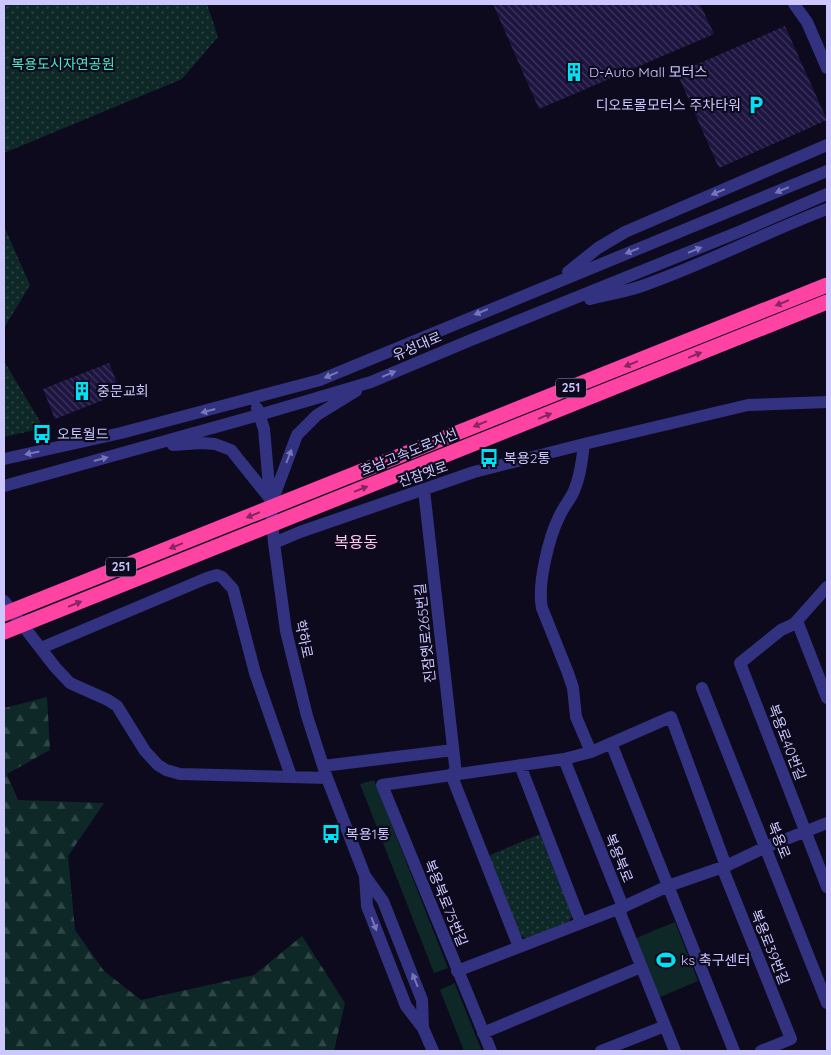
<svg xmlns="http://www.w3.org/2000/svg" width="831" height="1055" viewBox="0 0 831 1055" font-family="Quicksand,'Noto Sans KR',sans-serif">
  <defs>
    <pattern id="forest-firs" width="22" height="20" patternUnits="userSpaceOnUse" patternTransform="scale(1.25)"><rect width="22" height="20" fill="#0d2827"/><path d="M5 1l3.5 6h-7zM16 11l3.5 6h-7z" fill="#2f4647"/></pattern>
    <pattern id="park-dots" width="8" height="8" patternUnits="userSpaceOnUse" patternTransform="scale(1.25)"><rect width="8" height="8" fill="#0d2827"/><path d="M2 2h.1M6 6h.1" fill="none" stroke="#2f4647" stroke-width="1.8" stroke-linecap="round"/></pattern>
    <pattern id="building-back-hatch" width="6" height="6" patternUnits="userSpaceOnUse" patternTransform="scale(1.25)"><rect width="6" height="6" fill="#1d1540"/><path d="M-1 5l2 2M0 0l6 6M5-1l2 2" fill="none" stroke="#3d365d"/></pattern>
  </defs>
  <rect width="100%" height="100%" fill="#0d0a1e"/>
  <path fill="#0d2827" d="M374 780 448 968 434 973 360 784Z
    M675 922 698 981 658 998 634 939Z
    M455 983V984L482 1051H464L440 990Z"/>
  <path fill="url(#forest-firs)" d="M47 697 50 750 7 774 18 800 104 803 68 856 75 930 104 971 141 1000 254 975 302 936 345 1003 334 1051H4V708Z"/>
  <path fill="url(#park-dots)" d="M4 4H207L218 37 182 79 4 153Z
    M4 226 30 285 4 328Z
    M4 361 44 428 4 437Z
    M540 834 572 916 569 922 527 939 520 935 488 856Z"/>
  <path fill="url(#building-back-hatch)" d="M493 4H700L714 34 539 109Z
    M785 26 827 120 719 168 677 73Z
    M109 363 121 393 55 419 43 389Z"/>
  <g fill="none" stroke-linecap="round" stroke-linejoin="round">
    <path stroke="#323281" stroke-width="12" d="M794 4 807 22 827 68
      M568 272 598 248 625 232 827 145
      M590 299C606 295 623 292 639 287 703 265 764 233 827 209
      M257 408 264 429 274 543 286 631 307 716 327 778 365 876 383 901 422 1000 423 1028
      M584 444C582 460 580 478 573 493 569 501 563 508 559 517 549 537 537 585 542 608L568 673 573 688 576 717 591 752
      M173 445 201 443 215 444 231 450 272 501
      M4 459 121 433 320 380 827 171
      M4 486 259 415 371 382 471 340 741 231 827 194
      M424 490 456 774
      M273 499 297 435 317 415 356 391
      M274 543 300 532 474 472 584 444 748 405 827 402
      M827 587 794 624 781 630 740 663 827 887
      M4 601 55 667 70 683 108 700 117 706 145 751 158 765 166 770 180 774 327 778
      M797 621 827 698
      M41 648 207 578 217 575 222 577 233 589 255 673 291 776
      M702 688 827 1003
      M611 743 734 1051
      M564 759 623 907 620 913 675 1051
      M520 765 581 923
      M323 766 453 750
      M451 774 519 947
      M365 876 367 906 406 1006 423 1028 433 1051
      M457 971 623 907 668 886 726 866 766 847 827 823
      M483 1033 641 967
      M491 1051 382 785 564 759 591 752 671 717 726 866 724 872 791 1039 761 1051
      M601 1051 665 1026"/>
    <path stroke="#ff43a3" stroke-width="15" d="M4 614 827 285
      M4 632 827 302"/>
  </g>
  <defs><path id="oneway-solid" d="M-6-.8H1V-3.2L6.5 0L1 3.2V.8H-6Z" transform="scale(1.25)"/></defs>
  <g fill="#7776ba">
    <use href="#oneway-solid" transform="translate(782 190) rotate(157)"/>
    <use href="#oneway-solid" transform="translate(718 192) rotate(157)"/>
    <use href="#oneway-solid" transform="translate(695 250) rotate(-22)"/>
    <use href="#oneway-solid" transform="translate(632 251) rotate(158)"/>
    <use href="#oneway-solid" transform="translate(481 312) rotate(158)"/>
    <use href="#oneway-solid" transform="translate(389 374) rotate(-23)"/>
    <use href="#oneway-solid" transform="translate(331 375) rotate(157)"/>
    <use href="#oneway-solid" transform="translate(208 411) rotate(165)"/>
    <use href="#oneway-solid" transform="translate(32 453) rotate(168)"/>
    <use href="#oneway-solid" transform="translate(289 456) rotate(-69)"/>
    <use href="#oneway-solid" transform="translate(101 459) rotate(-15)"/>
    <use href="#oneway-solid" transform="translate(374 924) rotate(69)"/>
    <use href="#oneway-solid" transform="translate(415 980) rotate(-112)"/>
  </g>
  <g fill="#862660">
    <use href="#oneway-solid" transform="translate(782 303) rotate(158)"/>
    <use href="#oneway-solid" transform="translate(695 355) rotate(-22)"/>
    <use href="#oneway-solid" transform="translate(631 364) rotate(158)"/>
    <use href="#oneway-solid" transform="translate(545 416) rotate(-22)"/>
    <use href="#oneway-solid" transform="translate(480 424) rotate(158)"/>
    <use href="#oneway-solid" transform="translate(361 489) rotate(-22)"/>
    <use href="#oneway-solid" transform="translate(253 515) rotate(158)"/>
    <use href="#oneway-solid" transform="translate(176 546) rotate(158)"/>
    <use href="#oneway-solid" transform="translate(75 604) rotate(-22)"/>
  </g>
  <defs>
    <g id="building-bare" transform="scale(1.5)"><path d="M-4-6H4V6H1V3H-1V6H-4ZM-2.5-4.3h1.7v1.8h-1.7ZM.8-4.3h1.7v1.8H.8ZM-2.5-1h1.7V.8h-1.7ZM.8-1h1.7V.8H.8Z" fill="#00e2f3" stroke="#0d0a1e" stroke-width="2.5" paint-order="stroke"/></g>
    <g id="parking-bare" transform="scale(1.5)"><path d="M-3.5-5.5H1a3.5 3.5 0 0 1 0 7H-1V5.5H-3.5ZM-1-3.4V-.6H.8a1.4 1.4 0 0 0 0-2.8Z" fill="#00e2f3" stroke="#0d0a1e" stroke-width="2.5" paint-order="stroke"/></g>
    <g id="bus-bare" transform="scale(1.5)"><path d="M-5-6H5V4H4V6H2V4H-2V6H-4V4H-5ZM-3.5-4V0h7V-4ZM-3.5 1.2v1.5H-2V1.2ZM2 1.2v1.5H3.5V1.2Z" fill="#00e2f3" stroke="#0d0a1e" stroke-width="2.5" paint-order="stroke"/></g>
    <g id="stadium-bare" transform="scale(1.5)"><path d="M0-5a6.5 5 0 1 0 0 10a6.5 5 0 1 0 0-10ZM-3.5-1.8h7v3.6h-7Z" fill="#00e2f3" stroke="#0d0a1e" stroke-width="2.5" paint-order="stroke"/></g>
  </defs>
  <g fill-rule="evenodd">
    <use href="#building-bare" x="574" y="72"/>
    <use href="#parking-bare" x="756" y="105"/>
    <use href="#building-bare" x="82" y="391"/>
    <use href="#bus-bare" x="42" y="434"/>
    <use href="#bus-bare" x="489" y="458"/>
    <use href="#bus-bare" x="331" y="834"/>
    <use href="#stadium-bare" x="666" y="960"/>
  </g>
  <g text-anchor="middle" stroke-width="4.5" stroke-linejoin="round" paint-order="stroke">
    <g fill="#0d0a1e" stroke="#938fbc" stroke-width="1">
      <rect x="556" y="378.5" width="30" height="19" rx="4"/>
      <rect x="106" y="557.5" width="30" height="19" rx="4"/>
    </g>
    <g font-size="12" font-weight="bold" fill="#ccc8ff">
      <text x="571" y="392">251</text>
      <text x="121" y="571">251</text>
    </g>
    <g font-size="14" fill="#4ce7bb" stroke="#0d0a1e">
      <text x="63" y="69">복용도시자연공원</text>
    </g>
    <g font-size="14" fill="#ccc8ff" stroke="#0d0a1e" text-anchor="start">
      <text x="589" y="77">D-Auto Mall 모터스</text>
      <text x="741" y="110" text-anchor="end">디오토몰모터스 주차타워</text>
      <text x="97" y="396">중문교회</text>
      <text x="57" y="439">오토월드</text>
      <text x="504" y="463">복용2통</text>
      <text x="346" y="839">복용1통</text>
      <text x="681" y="965">ks 축구센터</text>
    </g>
    <g font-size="14" fill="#ccc8ff" stroke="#0d0a1e">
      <text transform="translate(417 346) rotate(-23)" y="5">유성대로</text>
      <text transform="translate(409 452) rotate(-22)" y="5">호남고속도로지선</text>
      <text transform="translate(423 474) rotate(-19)" y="5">진잠옛로</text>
      <text transform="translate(425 633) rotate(-96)" y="5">진잠옛로265번길</text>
      <text transform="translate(304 639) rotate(78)" y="5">학하로</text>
      <text transform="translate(787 742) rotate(69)" y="5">복용로40번길</text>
      <text transform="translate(779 840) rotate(68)" y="5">복용로</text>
      <text transform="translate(619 858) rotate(68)" y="5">복용북로</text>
      <text transform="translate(446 903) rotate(68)" y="5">복용북로75번길</text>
      <text transform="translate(770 947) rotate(68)" y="5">복용로39번길</text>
    </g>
    <g font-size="16" fill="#ffcaed" stroke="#0d0a1e">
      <text x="356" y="548">복용동</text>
    </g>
  </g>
  <rect width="831" height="1055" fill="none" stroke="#ccc8ff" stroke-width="10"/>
</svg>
